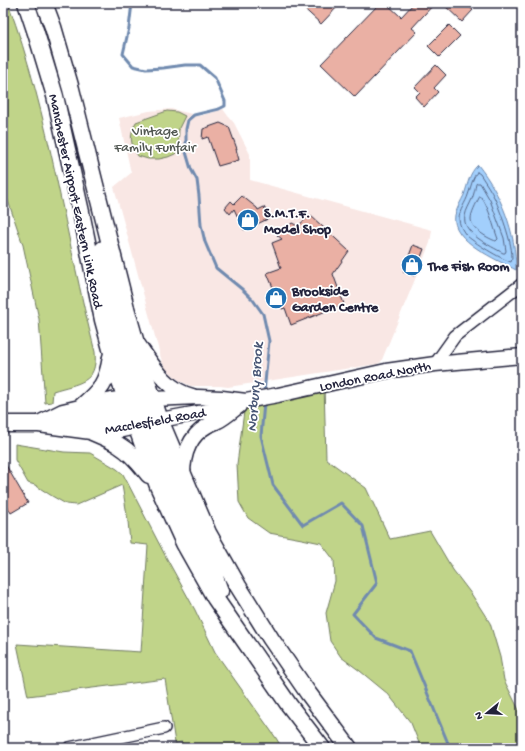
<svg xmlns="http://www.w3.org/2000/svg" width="525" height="751" viewBox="0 0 525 751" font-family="'Gochi Hand',sans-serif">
  <rect width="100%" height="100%" fill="#fff"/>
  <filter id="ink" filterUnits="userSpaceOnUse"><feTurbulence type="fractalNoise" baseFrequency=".025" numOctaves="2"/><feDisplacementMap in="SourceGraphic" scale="8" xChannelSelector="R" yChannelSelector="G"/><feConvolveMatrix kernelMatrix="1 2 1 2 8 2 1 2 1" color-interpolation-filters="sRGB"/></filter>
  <g filter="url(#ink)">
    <path fill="#f9e7e4" d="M171 109 200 116 223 109 228 116 234 123 250 154V180L432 230 430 243 381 362 377 364 228 387 220 386H191L180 381 166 369 162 362 114 187 131 173 119 118 149 111Z"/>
    <path fill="#c0d489" stroke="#717b62" d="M3 3H8C50 116 65 236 95 352 98 384 78 383 53 391L52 402 45 403 39 319 23 245 3 186Z
      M167 111 177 112 185 116 179 128 178 151 175 154 168 157 159 159H148L138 156C130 144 129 135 136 122Z
      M324 385 326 459 366 488 390 539 430 531 453 570 472 595 490 623 500 657 504 680 522 716V748H421L411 723 388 694 360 671 341 657 330 641 326 613 335 581 334 560 321 543 302 539 269 533 248 518 239 502 237 464 245 404Z
      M15 444 64 452 90 453 117 469 123 474 167 559 195 610 215 652 276 738 282 748H182V742L175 743 165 679 28 696 17 644 141 652 148 545 130 543 128 521 122 485 76 505 66 504 52 496 35 485 28 483 15 460Z"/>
    <path fill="#a2cffc" stroke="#6f8aaf" d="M478 165C501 194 516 232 516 270 498 260 450 241 455 215 457 208 461 201 464 195 468 184 469 173 478 165Z"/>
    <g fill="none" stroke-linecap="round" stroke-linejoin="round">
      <path stroke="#556788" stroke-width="1" d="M477 172 480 174C485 182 491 190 495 199 500 210 516 252 511 262 501 259 473 242 466 235 462 230 459 224 459 218 459 211 466 202 468 195 471 187 472 179 477 172Z
        M478 183H480L490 200 504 238 506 251 505 253H503C491 246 461 233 465 216 466 210 470 204 472 199 474 194 475 189 476 184Z
        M480 197 482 198C490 210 493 226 498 239L496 241C489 239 471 229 471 219 471 213 476 204 479 198Z"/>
      <path stroke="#6f8aaf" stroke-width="3" d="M132 3 129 28 123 54 133 66 146 69 163 68 185 65H200L215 78 225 101V106L219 109 194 115 188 120 186 129V152L191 169 197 180 199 196 201 225 205 242 216 268 243 290 253 300 263 314 269 341 264 393
        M264 403 261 436 273 485 303 525 341 503 363 526 377 583 353 614 376 638 410 651 450 748"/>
    </g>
    <path fill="#eab0a4" stroke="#22223b" d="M298 3H341L321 24Z
      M380 3H386L401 17 414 3H435L412 28 417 32 355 97 321 64Z
      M442 3H465L473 10 462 22Z
      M449 25 460 36 439 57 428 46Z
      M436 65 446 75 434 88 438 92 424 107 415 97 420 92 415 87Z
      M220 123 229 127 237 149H236L239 160 218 166 208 137 202 139 203 129Z
      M242 196 257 208 258 210 264 207 270 218 244 230 234 209 230 214 225 208 231 201 234 204Z
      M310 215 349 251 333 274 344 304 291 325 285 308 282 309 267 273 281 268 272 243 282 239 277 235 292 223 298 226Z
      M413 245 424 249 414 276 403 272Z
      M3 460 28 503 11 513 3 499Z"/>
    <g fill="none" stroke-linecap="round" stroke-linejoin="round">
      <g stroke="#22223b" stroke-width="14">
        <path id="minor" d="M435 364 455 336 522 284
          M69 748 164 728"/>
      </g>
      <g stroke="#22223b" stroke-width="17">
        <path id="major" d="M138 344C152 364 167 391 193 396
          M153 399 198 397 222 398 246 401 278 395 386 371 435 364 522 356
          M160 420 237 406
          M183 475C183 456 189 436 207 426 210 424 215 423 218 421 226 417 232 411 239 406"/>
      </g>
      <g stroke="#22223b" stroke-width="19">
        <path id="highway" d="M26 3 36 33 55 96 81 212 103 320 120 382 158 486 184 543 215 598 289 705 322 748
          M44 3 53 27 71 89 126 308 145 375 160 420 208 533 238 586 271 639 308 693 349 748
          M103 249C109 303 127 354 142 406 144 415 143 420 136 426
          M149 405V418L153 439 162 461 205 550 220 591
          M81 407C101 390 107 383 111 357
          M67 421 131 412H141
          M3 424H39L91 431 118 430 145 424
          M39 424 63 412 80 408 112 401 126 399 136 400
          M92 432C101 436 112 440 120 446 132 453 140 464 149 475"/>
      </g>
      <use href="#minor" stroke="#fff" stroke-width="11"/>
      <use href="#major" stroke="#fff" stroke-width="14"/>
      <use href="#highway" stroke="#fff" stroke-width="16"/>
    </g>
  </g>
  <defs>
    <g id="shop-disc" transform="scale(1.15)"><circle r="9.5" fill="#1f6fb2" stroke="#fff"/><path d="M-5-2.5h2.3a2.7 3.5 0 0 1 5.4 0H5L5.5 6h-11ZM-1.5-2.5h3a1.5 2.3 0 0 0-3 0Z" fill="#fff"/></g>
  </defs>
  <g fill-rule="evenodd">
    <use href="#shop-disc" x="248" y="220"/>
    <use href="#shop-disc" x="412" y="265"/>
    <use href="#shop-disc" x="276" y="298"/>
  </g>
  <g text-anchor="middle" stroke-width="3.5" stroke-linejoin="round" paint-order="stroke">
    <g font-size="14" fill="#515752" stroke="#fff">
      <text x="155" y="135">Vintage<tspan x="155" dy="16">Family Funfair</tspan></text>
    </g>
    <g font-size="14" fill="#22223b" stroke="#fff">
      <text transform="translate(77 201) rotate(78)" y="5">Manchester Airport Eastern Link Road</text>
      <text transform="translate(375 375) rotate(-11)" y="5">London Road North</text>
      <text transform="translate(155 420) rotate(-10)" y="5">Macclesfield Road</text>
    </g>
    <g font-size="14" font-weight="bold" fill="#22223b" stroke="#fff" text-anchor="start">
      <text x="264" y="217">S.M.T.F.<tspan x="264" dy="16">Model Shop</tspan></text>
      <text x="428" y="270">The Fish Room</text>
      <text x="292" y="295">Brookside<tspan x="292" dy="16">Garden Centre</tspan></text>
    </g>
    <g font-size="15" font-style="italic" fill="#485675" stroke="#fff">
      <text transform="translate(254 387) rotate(-86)" y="5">Norbury Brook</text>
    </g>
  </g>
  <rect width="525" height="751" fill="none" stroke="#fff" stroke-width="16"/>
  <rect x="8" y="8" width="509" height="735" fill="none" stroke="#22223b" stroke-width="1.5" filter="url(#ink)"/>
  <g transform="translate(487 713) rotate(252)" stroke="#ffffff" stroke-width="3" paint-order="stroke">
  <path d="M0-3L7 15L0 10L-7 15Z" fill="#22223b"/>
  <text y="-6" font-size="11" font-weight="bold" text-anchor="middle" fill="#22223b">N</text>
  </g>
</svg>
